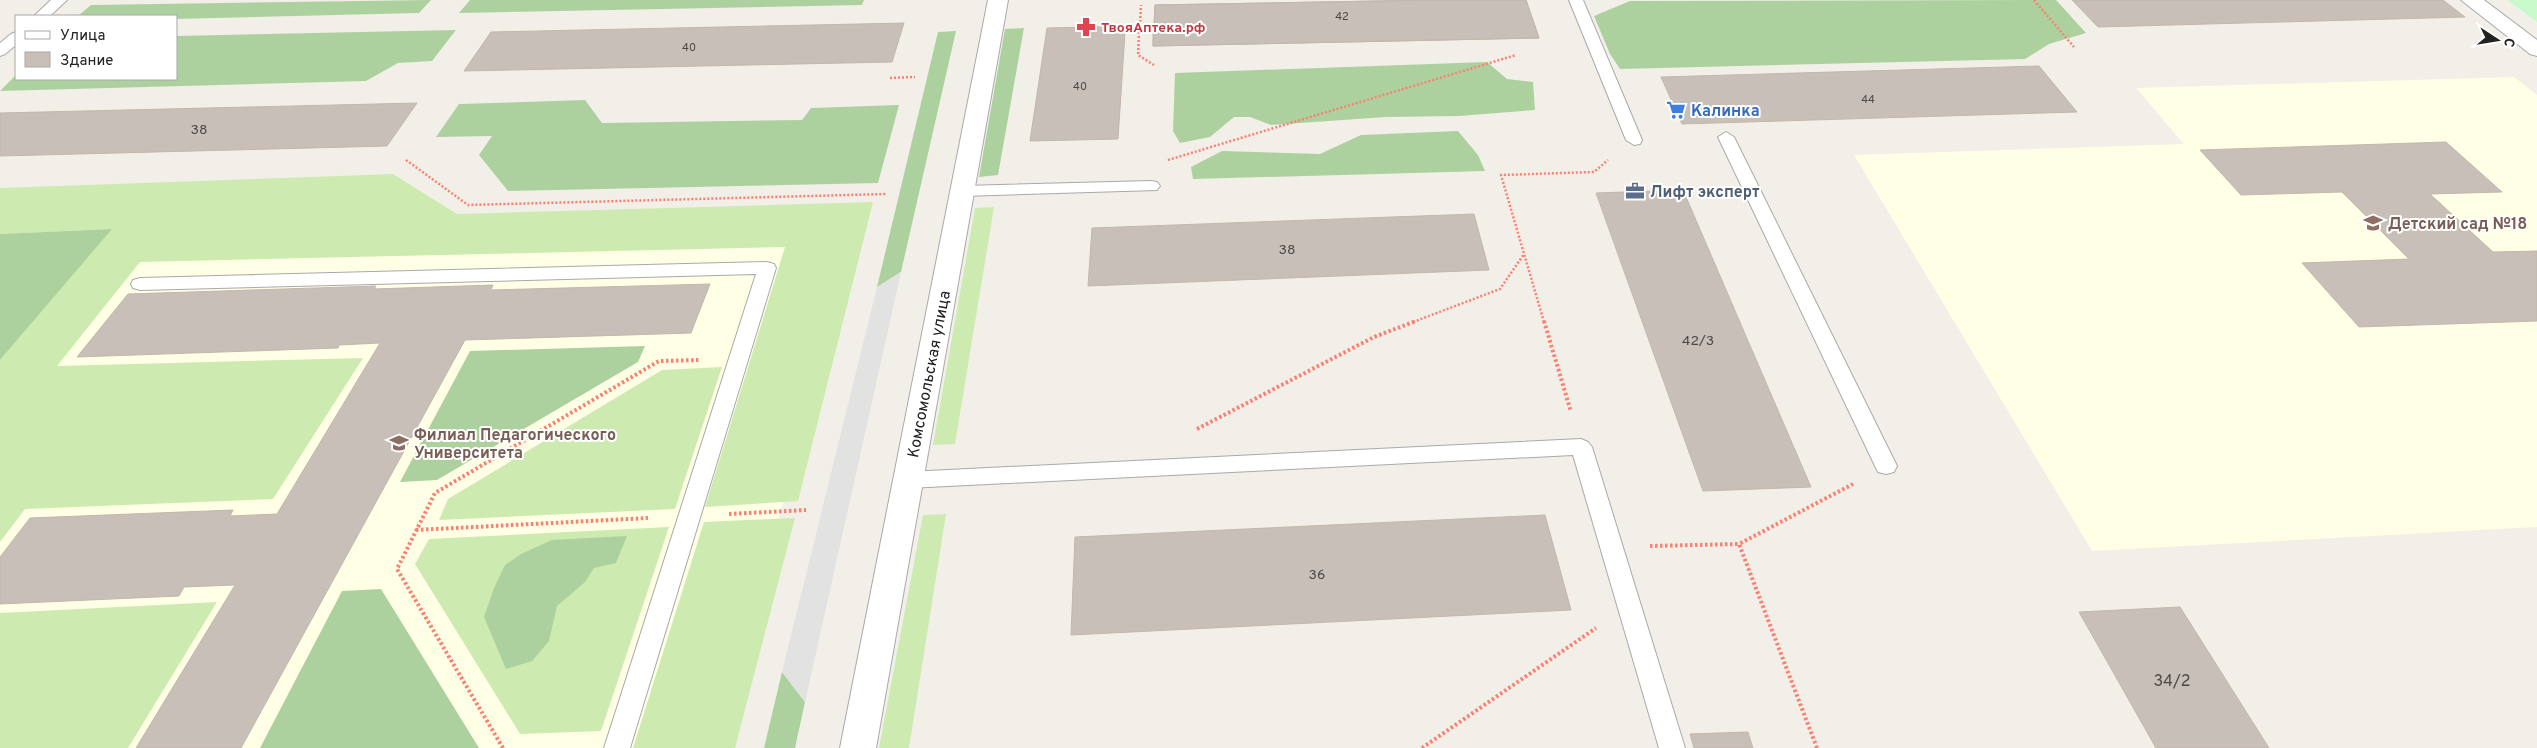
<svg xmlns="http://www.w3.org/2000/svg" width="2537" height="748" viewBox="0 0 2537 748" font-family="Overpass,sans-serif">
  <rect width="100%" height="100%" fill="#f2efe9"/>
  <path fill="#ffffe5" d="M2514 77 2537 95V527L2092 551 1854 155 2184 144 2136 88Z
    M858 220 718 748H0V375L113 244Z"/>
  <path fill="#cdebb0" d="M393 174 457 214 873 202 798 501 705 507 785 247 140 262 57 366 363 358 273 499 25 509 0 542V360L111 229 0 234V188Z
    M994 207 955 444 933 445 975 208Z
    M722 367 675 509 439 520 448 499 662 370Z
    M946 514 909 748H879L923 515Z
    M795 518 735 748H633L704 522Z
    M669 527 601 731 520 734 415 564 429 539Z
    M217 602 128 748H0V613Z"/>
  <path fill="#add19e" d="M431 0 419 13 176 19V16H78L91 5Z
    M470 0H864L862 5 459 13Z
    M2056 0 2086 33 2049 44 2025 59 1620 69 1610 54 1594 16 1630 1Z
    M1024 28 998 175 979 177 1005 29Z
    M456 30 432 61 398 63 366 81 0 91 16 75V79H176V36Z
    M956 31 901 272 877 287 938 32Z
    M1487 62 1507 79 1533 82 1535 110 1459 116 1386 117 1271 125 1250 117H1234L1210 137 1180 143 1173 131 1175 73Z
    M585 100 602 123 802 120 811 108 899 105 878 183 508 191 479 155 492 136 436 137 459 104Z
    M1458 131 1478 155 1485 171 1193 179 1191 167 1222 151 1320 154 1361 135Z
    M112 229 0 360V234Z
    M645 346 638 362 437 480 400 482 470 351Z
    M627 536 616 563 594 568 585 582 557 606 549 641 532 661 506 669 484 617 494 588 505 565 521 554 552 540Z
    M381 589 479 748H260L342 591Z
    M782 672 805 702 795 748H764Z"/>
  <path fill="#c8facc" d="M2507 0H2537V22Z"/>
  <path fill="#e2e2e2" d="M901 272 805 702 782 672 877 287Z"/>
  <path fill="#c7bfb8" stroke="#c4b6ab" d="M1433 0H1526L1539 38 1153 46 1155 5Z
    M1433 0H1526L1539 38 1153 46V32H1139L1140 26H1154L1155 5Z
    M2072 0H2443L2465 17 2098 27Z
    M904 23 892 62 464 71 491 32Z
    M1140 26 1139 32H1125L1118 139 1030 141 1047 28Z
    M2039 66 2077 112 1682 124 1661 77Z
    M417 103 387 146 0 156V113Z
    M2446 142 2502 192 2430 194 2493 252 2537 251V321L2359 327 2302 263 2409 259 2342 192 2241 195 2200 150Z
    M1683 190 1811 487 1703 491 1596 193Z
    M1474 214 1489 270 1088 286 1092 228Z
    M710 284 691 333 465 340 241 748H136L235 585 184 587 179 596 0 604V557L30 518 233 510 230 516 277 514 380 343 339 345 338 348 77 357 128 294 376 286 374 289 493 285 491 290Z
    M1545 515 1571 610 1071 635 1075 537Z
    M2180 607 2269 748H2156L2079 612Z
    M1748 732 1753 748H1694L1690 734Z"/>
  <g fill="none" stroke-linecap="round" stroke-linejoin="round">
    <g stroke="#a9a9a9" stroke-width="2">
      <path id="service" d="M51 0H67L50 16H34Z
        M1569 0H1583L1642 140 1640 144 1634 145 1626 140Z
        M16 32V45L5 54 0 56V43L11 34Z
        M1726 132 1734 137 1897 466 1894 472 1886 474 1878 472 1875 466 1718 137Z
        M1151 181 1157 182 1160 186 1157 190 963 196 957 195 954 191 957 187 963 186Z
        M767 262 774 264 776 268 630 748H604L756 274 140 290 133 288 131 284 133 280 140 278Z
        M1581 439 1588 442 1592 447 1685 748H1659L1573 455 908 488 900 486 897 480 900 474 908 472Z"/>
    </g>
    <g stroke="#a9a9a9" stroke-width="2">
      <path id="minor" d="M2461 0H2484L2537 40V56L2530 54Z"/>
    </g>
    <g stroke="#a9a9a9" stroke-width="2">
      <path id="tertiary" d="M988 0H1008L876 748H840Z"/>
    </g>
    <path stroke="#fa8072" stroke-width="2.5" stroke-dasharray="2 2" stroke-linecap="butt" d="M2034 0 2074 47
      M1140 26 1141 5
      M1139 32 1138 55 1154 65
      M890 78 915 77
      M406 160 468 205 886 194
      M1168 160 1516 55
      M1413 322 1500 289 1524 254
      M1544 322 1501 175 1594 172 1608 160"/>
    <path stroke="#fa8072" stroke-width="4" stroke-dasharray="2.5 2.5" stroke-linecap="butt" d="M1544 321 1571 412
      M1197 429 1374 337 1416 321
      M729 514 806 510
      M416 530 648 518
      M1650 546 1739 544
      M503 748 397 569 435 493 659 361 701 360
      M1422 748 1596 628
      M1817 748 1739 544 1853 484"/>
    <use href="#service" fill="#fff" fill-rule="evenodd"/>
    <use href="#minor" fill="#fff" fill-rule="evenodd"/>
    <use href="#tertiary" fill="#fff" fill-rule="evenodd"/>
  </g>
  <defs>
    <g id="pharmacy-bare" transform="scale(1.5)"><path d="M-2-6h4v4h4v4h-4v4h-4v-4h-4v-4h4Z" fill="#e0444e" stroke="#fff" stroke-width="2.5" paint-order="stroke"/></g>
    <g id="supermarket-bare" transform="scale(1.5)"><path d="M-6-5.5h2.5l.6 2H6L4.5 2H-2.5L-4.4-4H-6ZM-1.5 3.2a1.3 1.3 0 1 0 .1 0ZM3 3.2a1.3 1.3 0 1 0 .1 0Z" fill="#3f7fe0" stroke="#fff" stroke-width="2.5" paint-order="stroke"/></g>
    <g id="office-bare" transform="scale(1.5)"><path d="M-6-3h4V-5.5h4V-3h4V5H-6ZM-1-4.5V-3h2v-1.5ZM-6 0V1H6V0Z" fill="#5c6f8a" stroke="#fff" stroke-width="2.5" paint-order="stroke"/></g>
    <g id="school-bare" transform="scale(1.5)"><path d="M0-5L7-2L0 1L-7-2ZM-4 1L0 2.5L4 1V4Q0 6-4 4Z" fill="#8d6e63" stroke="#fff" stroke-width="2.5" paint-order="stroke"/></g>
    <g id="university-bare" transform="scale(1.5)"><path d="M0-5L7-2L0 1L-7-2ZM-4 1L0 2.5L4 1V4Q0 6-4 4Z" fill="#8d6e63" stroke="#fff" stroke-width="2.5" paint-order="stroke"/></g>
  </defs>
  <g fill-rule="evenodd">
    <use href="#pharmacy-bare" x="1086" y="27"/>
    <use href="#supermarket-bare" x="1676" y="110"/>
    <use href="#office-bare" x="1635" y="191"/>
    <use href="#school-bare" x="2373" y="223"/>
    <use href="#university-bare" x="399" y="443"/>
  </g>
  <g text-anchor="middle" stroke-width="4" stroke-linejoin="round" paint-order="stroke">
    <g font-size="11" fill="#4b4948">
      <text x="1342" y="20">42</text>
      <text x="689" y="51">40</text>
      <text x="1080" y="90">40</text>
      <text x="1868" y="103">44</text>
    </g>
    <g font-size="14" font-weight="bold" fill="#be3a42" stroke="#fff" text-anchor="start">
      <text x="1101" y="32">ТвояАптека.рф</text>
    </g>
    <g font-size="14" fill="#4b4948">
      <text x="199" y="134">38</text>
      <text x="1287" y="254">38</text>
      <text x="1698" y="345">42/3</text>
      <text x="1317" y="579">36</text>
    </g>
    <g font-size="16" font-weight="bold" fill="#366cbe" stroke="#fff" text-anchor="start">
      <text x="1691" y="116">Калинка</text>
    </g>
    <g font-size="16" font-weight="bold" fill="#4e5e75" stroke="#fff" text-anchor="start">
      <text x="1650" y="197">Лифт эксперт</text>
    </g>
    <g font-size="16" font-weight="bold" fill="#785e54" stroke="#fff" text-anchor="start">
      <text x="2388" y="229">Детский сад №18</text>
      <text x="414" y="440">Филиал Педагогического<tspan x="414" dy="18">Университета</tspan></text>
    </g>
    <g font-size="16" fill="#222" stroke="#fff">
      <text transform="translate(928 374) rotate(-79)" y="6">Комсомольская улица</text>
    </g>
    <g font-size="16" fill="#4b4948">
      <text x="2172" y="686">34/2</text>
    </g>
  </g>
  <rect x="15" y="15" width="162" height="65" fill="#ffffff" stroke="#a7a7a7"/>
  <rect x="25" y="31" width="25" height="8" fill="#ffffff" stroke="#a7a7a7"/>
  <text x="60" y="40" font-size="15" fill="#222222">Улица</text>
  <rect x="25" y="52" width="25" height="15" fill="#c7bfb8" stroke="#a7a7a7"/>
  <text x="60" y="65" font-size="15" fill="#222222">Здание</text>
  <g transform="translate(2497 40) rotate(102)" stroke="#ffffff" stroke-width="4" paint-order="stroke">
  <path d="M0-4L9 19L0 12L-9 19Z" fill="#222222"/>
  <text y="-8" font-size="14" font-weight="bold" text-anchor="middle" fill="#222222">С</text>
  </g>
</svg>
